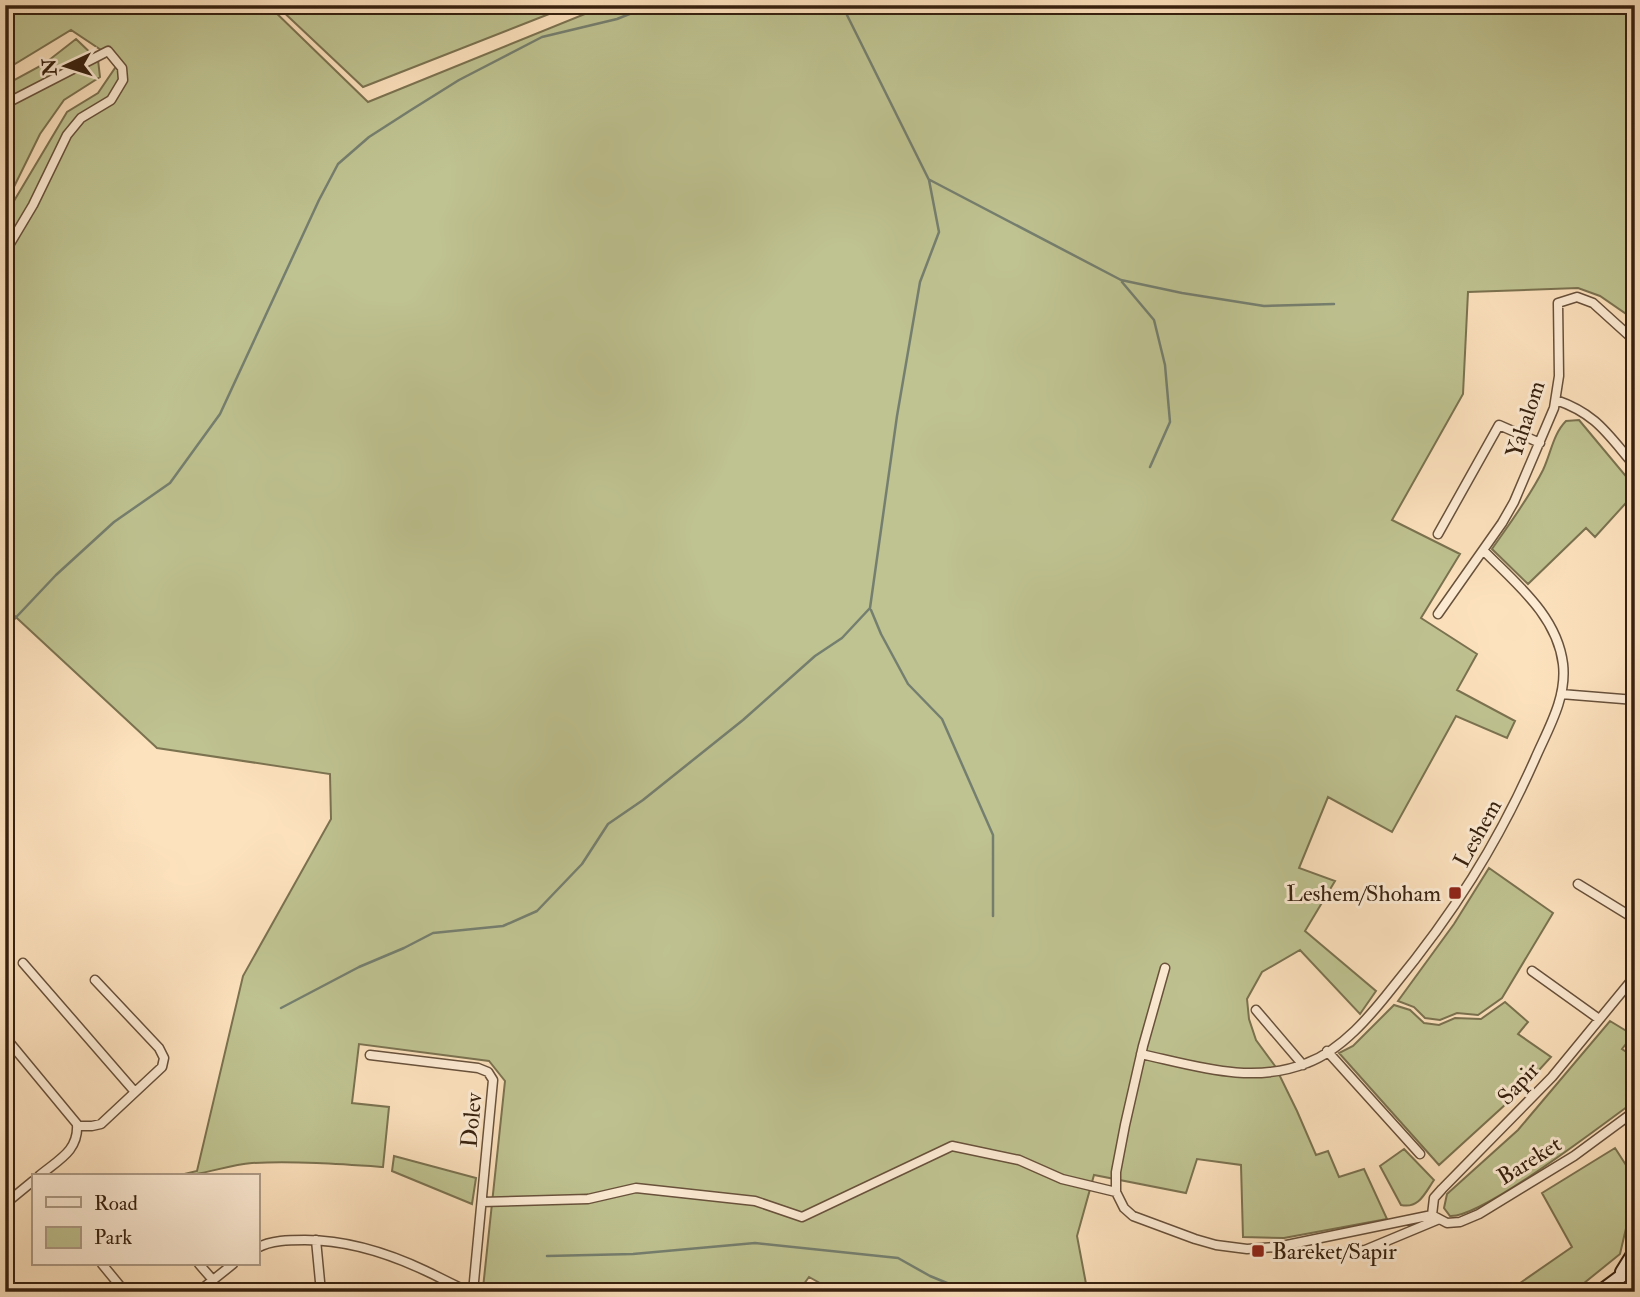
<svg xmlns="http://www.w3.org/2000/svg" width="1640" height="1297" viewBox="0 0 1640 1297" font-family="'IM FELL Double Pica',serif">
  <rect width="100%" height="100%" fill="#fde2be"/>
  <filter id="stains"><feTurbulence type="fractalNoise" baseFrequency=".00286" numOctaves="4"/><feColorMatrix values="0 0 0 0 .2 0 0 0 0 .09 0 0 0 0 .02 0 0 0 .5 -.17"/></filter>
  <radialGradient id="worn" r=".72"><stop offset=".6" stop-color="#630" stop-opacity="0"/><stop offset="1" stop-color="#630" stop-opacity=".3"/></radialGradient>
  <path fill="#bfc391" stroke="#7b7250" stroke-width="2" d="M20 5H268L368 102 607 5H1635V320L1600 296 1578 288 1468 292 1463 394 1392 520 1460 554 1421 618 1477 654 1457 690 1515 721 1507 738 1456 716 1392 832 1328 797 1299 868 1335 881 1305 931 1376 991 1360 1014 1300 950 1262 972 1247 999 1249 1019 1256 1040 1275 1066 1297 1111 1316 1155 1328 1151 1339 1177 1364 1169 1387 1219 1284 1238 1243 1237 1241 1165 1197 1159 1186 1193 1094 1175 1077 1236 1087 1289 1093 1292H836L809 1277 798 1292H496L483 1288 505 1081 489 1061 359 1044 352 1103 389 1107 383 1167C339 1164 296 1161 252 1163 226 1165 202 1176 176 1176L197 1171 243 976 331 819 330 774 157 748 5 607V216L67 112 98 93 119 62 71 30 5 70V18Z
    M276 5H572L363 87Z
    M76 39 98 60 100 77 64 100 40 134 5 205V85L44 64Z
    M1579 420 1635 487V493L1595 537 1586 528 1528 584 1492 549C1510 523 1529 498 1543 470 1551 453 1553 434 1566 421Z
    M1489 868 1553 913 1502 998 1478 1015 1457 1013 1440 1020 1425 1018 1414 1007 1398 1001 1454 924Z
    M1505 1002 1528 1022 1518 1034 1551 1057 1518 1093 1439 1165 1339 1053 1353 1046 1394 1005 1410 1010 1424 1023 1439 1025 1455 1018 1481 1019Z
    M1610 1021 1633 1035 1622 1049 1635 1058V1101C1603 1124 1482 1218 1450 1216L1444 1208 1447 1194 1518 1130Z
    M1615 1148 1635 1179V1207L1627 1224 1620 1254 1573 1292H1507L1572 1247 1542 1193Z
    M1404 1149 1434 1180C1425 1193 1419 1209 1401 1205L1380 1166Z
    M394 1156 476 1178 472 1204 392 1171Z"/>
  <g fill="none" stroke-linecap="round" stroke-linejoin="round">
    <path stroke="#757f6f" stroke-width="2.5" d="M930 180 1121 280 1182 293 1264 306 1334 304
      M1122 282 1154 320 1165 365 1170 422 1150 467
      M871 610 881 634 908 684 942 719 993 835V916
      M5 629 56 575 114 522 170 483 220 414 319 200 338 164 369 137 411 110 459 80 542 37 617 19 652 5
      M281 1008 359 967 404 948 433 933 503 926 537 911 582 864 608 824 643 800 743 720 815 656 842 638 870 608 897 416 920 282 939 232 929 180 842 5
      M547 1256 633 1254 755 1243 898 1258 930 1276 969 1292"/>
    <g stroke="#68513b" stroke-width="11">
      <path id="street" d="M5 104 108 51 122 68 123 80 111 100 81 118 67 135 33 205 5 252
        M1556 400C1597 414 1608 435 1635 466
        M1438 534 1499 425 1540 443
        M1438 614 1502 523 1514 502 1554 408 1559 376 1558 303 1577 297 1593 303 1635 341
        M1561 694 1635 700
        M1578 884 1635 919
        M23 963 135 1092
        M1165 968 1143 1046 1125 1125 1116 1172V1192L1124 1208 1133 1216 1195 1239 1216 1245 1247 1249 1277 1247 1432 1215
        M1532 971 1599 1019
        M1256 1010 1303 1065
        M5 1037 77 1124C79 1151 58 1160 39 1176
        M1327 1051 1420 1154
        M1141 1054C1196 1066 1252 1085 1307 1063 1342 1050 1371 1015 1393 987 1453 914 1497 845 1535 759 1548 729 1567 698 1563 664 1557 615 1515 583 1483 550
        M370 1055 478 1068 488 1072 493 1080 473 1292
        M77 1126H92L101 1124 162 1067 164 1058 159 1048 95 980
        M482 1202 588 1199 636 1188 755 1201 802 1217 952 1146 1019 1160 1062 1179 1116 1192
        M5 1204 33 1181
        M1432 1215 1434 1198 1442 1189 1552 1077 1635 976
        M1432 1215 1447 1223 1460 1222 1479 1214 1574 1156 1635 1111
        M316 1240 321 1292
        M257 1248C271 1240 290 1240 305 1240 347 1240 388 1253 426 1271 441 1278 455 1286 470 1292
        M1319 1256 1365 1250 1437 1220
        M102 1264 125 1292
        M199 1264 212 1279
        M68 1288 71 1292
        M198 1292 233 1264"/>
    </g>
    <g stroke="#37210f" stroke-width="16">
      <path id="secondary" d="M1622 1272 1635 1251
        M1600 1292 1635 1266"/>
    </g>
    <use href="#street" stroke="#feecd5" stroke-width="8"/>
    <use href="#secondary" stroke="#feecd5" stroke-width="12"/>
  </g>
  <g fill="#8f2418" stroke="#feecd5" stroke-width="2.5">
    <rect x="1448" y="886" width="14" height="14" rx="3.5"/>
    <rect x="1251" y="1244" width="14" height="14" rx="3.5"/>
  </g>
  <g text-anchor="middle" stroke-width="6" stroke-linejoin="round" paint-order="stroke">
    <g font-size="23" fill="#37210f" stroke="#feecd5">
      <text transform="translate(1525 419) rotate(-72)" y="8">Yahalom</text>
      <text transform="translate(1477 833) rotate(-61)" y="8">Leshem</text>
      <text transform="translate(1518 1083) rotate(-47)" y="8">Sapir</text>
      <text transform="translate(471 1120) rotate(-85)" y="8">Dolev</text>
      <text transform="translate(1529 1160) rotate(-32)" y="8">Bareket</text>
    </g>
    <g font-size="23" fill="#37210f" stroke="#feecd5" text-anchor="end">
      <text x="1441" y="901">Leshem/Shoham</text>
      <text x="1272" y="1259" text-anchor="start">Bareket/Sapir</text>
    </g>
  </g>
  <rect width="1640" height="1297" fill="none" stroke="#fde2be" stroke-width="28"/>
  <rect x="7" y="7" width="1626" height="1283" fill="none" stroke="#37210f" stroke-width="3.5"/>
  <rect x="14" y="14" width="1612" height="1269" fill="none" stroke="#37210f" stroke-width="2"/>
  <rect x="32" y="1174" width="228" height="91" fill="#feecd5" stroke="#ae9b86" stroke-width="2"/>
  <rect x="46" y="1197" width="35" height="10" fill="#feecd5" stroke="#ae9b86" stroke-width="2"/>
  <text x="94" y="1210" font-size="21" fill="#37210f">Road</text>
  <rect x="46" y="1227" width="35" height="21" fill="#bfc391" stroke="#ae9b86" stroke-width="2"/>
  <text x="94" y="1244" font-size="21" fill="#37210f">Park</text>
  <g transform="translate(66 66) rotate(266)" stroke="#feecd5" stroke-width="5" paint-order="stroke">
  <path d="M0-5L12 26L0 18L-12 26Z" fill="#37210f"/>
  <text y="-10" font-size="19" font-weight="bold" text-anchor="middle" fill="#37210f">N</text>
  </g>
  <rect width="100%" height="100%" filter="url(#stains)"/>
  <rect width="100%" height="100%" fill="url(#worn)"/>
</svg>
